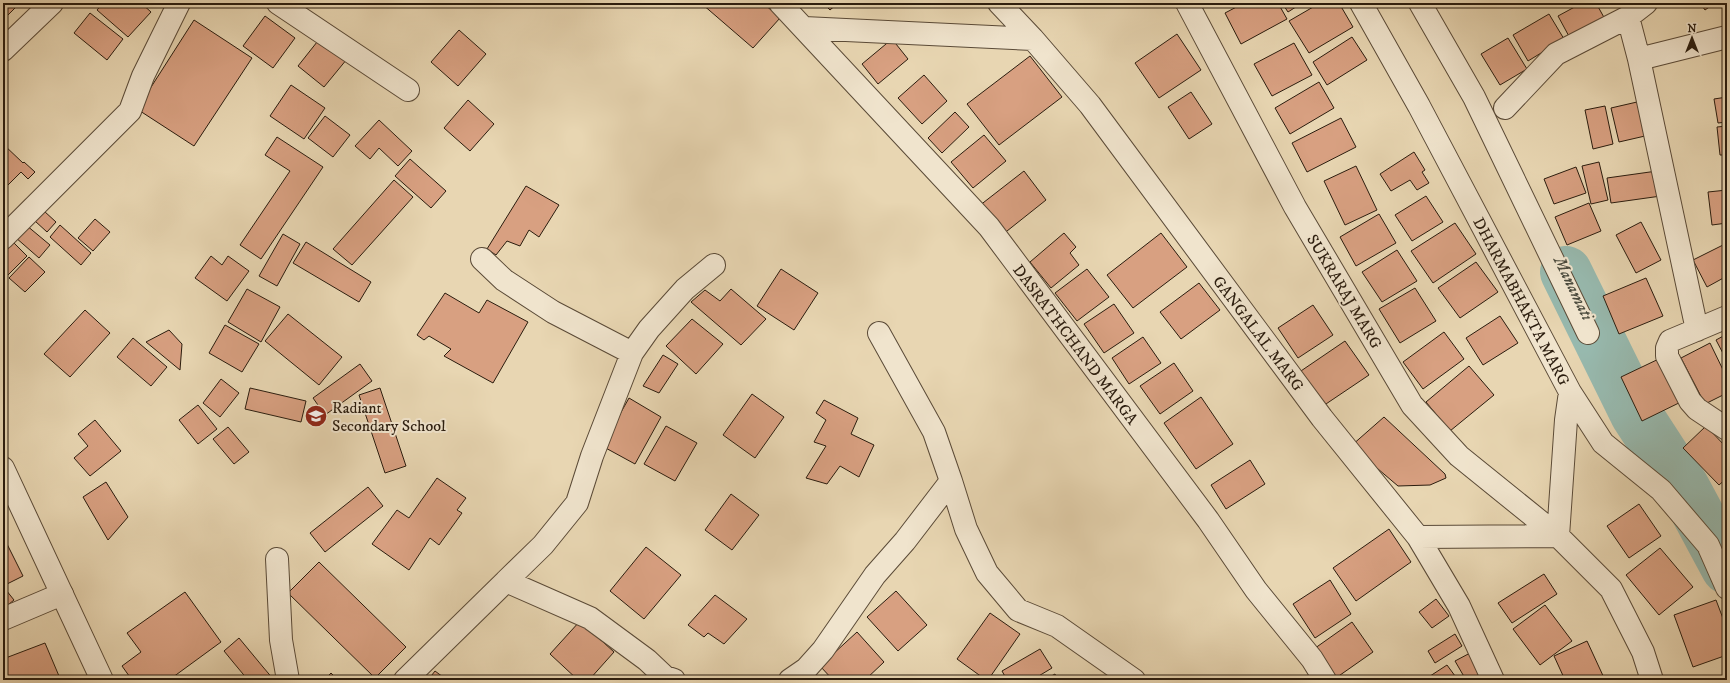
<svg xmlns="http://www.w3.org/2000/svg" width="1730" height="683" viewBox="0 0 1730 683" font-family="'IM FELL DW Pica',serif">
  <rect width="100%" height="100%" fill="#e8d6b2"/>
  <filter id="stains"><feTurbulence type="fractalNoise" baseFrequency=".005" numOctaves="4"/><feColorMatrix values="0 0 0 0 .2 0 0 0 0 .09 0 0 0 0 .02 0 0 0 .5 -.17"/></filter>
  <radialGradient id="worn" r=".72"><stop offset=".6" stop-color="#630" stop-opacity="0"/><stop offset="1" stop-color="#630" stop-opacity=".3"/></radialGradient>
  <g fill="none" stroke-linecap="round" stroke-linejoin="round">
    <path stroke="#97b9ae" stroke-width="52" d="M1566 272 1636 414 1684 488 1727 568"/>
  </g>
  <path fill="#d8a081" stroke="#2a1c0e" d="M3 3H20L3 20Z
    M103 3H141L151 12 128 37 97 10Z
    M703 3H763L780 18 753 48 702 4Z
    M823 3H838L830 10Z
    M1244 3H1278L1287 19 1241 44 1225 13Z
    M1282 3H1302L1288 12Z
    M1320 3H1339L1353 27 1309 53 1289 21Z
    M1582 3H1596L1606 21 1571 40 1558 16Z
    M1700 3H1715L1705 10Z
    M90 13 123 39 107 60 74 33Z
    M1549 14 1564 39 1528 61 1513 35Z
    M265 16 295 38 273 68 243 46Z
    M194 20 252 58 194 146 137 109Z
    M459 30 486 54 458 86 431 62Z
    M1177 34 1201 70 1159 98 1135 63Z
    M321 37 347 59 324 87 298 66Z
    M1352 37 1367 60 1327 85 1313 62Z
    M1508 38 1527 69 1500 85 1481 54Z
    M892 39 908 59 878 84 862 64Z
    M1294 43 1312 75 1272 96 1254 64Z
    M1030 56 1062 97 999 145 967 104Z
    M924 75 947 101 922 124 898 98Z
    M1319 82 1334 108 1290 134 1275 108Z
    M291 85 325 108 304 139 270 116Z
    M1191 92 1212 124 1189 139 1168 107Z
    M1727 97V122L1718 123 1714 99Z
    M468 100 494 124 470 151 444 128Z
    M1637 102 1645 136 1619 142 1611 108Z
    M1605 106 1613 144 1593 149 1585 110Z
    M955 112 969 127 942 153 928 138Z
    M325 116 350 135 333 157 308 138Z
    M1341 118 1356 147 1307 172 1292 143Z
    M379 120 412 151 398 166 379 148 370 159 355 146Z
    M1727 126V155H1720L1717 127Z
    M984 135 1006 161 973 188 951 162Z
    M277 137 323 167 261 259 240 245 290 171 265 155Z
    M3 144 23 163 24 162 35 172 28 179 21 172 3 190Z
    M1414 152 1425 170 1422 172 1429 183 1417 190 1410 180 1391 191 1380 174Z
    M410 159 446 191 431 208 395 176Z
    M1599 162 1608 200 1591 204 1582 166Z
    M1356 166 1377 210 1345 225 1324 181Z
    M1576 167 1586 193 1554 204 1544 179Z
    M1024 171 1046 200 1002 235 979 206Z
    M1657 171 1661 196 1611 203 1607 178Z
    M394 180 413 197 352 265 333 249Z
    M526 186 559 205 539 237 529 230 520 246 507 241 496 255 487 249Z
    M1727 190V223L1712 225 1708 192Z
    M1426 196 1443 222 1412 241 1395 215Z
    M1589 203 1601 231 1567 245 1555 217Z
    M44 211 56 222 47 232 35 221Z
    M1379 214 1396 243 1356 266 1340 237Z
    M95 219 110 232 93 251 78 238Z
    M1641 222 1661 260 1636 273 1616 235Z
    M1455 223 1476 254 1433 283 1411 251Z
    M26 225 50 245 39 258 15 237Z
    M60 225 91 253 81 265 50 237Z
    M1064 233 1076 247 1070 253 1079 265 1051 288 1030 262Z
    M1161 233 1187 267 1133 308 1107 275Z
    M283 234 300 244 277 286 259 276Z
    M11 240 27 256 5 278 3 276V248Z
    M306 242 371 282 359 302 293 263Z
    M1727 243V276L1707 287 1693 260Z
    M1397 250 1417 281 1382 302 1362 272Z
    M211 256 222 265 228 256 249 271 227 301 195 278Z
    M29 257 45 272 25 292 9 278Z
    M1476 262 1498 292 1460 318 1438 288Z
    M781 269 818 293 794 330 757 306Z
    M1087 269 1109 297 1077 321 1055 293Z
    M1646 278 1663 316 1619 334 1603 296Z
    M1199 283 1220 310 1181 339 1160 312Z
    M1415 288 1436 321 1400 343 1379 309Z
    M247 289 280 307 261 342 228 322Z
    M731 289 766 319 741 345 691 302 705 290 720 301Z
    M445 293 479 313 487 300 528 322 493 383 444 356 451 349 429 336 424 340 417 335Z
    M1114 304 1134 333 1104 353 1084 324Z
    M1313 305 1333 335 1298 358 1278 328Z
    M85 310 110 333 70 377 44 354Z
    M288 314 342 357 319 385 265 341Z
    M1500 316 1518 343 1483 365 1466 338Z
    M692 319 723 344 696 374 666 346Z
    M225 325 259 344 242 372 209 353Z
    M169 330 182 344 180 370 146 342Z
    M1444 332 1464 359 1423 389 1403 362Z
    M1727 334V361L1716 340Z
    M1143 337 1161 363 1129 384 1112 358Z
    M133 338 167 367 151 386 117 357Z
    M1345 341 1369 375 1320 408 1295 375Z
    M1710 343 1727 378V393L1705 404 1681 358Z
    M663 355 678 364 659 393 643 386Z
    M1665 356 1687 399 1642 421 1621 377Z
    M1174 363 1193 391 1160 414 1140 386Z
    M360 364 372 381 325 415 313 398Z
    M1469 366 1494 395 1450 431 1426 402Z
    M221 379 239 393 220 417 203 403Z
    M250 388 306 401 301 422 245 409Z
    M380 388 406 466 385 473 359 395Z
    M752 394 784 417 755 458 723 435Z
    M1201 397 1233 444 1196 469 1164 423Z
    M629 398 661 417 635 464 602 446Z
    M824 400 858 418 851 434 874 445 859 477 840 466 827 484 806 478 826 446 814 442 826 420 816 413Z
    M198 405 217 429 198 444 179 420Z
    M1384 417 1445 474 1446 478 1430 485 1398 486 1351 446Z
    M95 420 121 451 90 476 74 458 88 446 78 434Z
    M666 426 697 443 675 481 644 464Z
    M1706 426 1727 448V478L1719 485 1683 448Z
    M228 427 249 452 234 464 213 439Z
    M1250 460 1265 484 1226 509 1211 485Z
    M437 478 466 498 457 510 462 513 439 545 430 538 409 570 372 544 397 510 409 518Z
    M106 482 128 517 108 540 83 497Z
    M368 487 383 506 325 552 310 533Z
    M731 494 759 515 732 550 705 530Z
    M1639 504 1661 536 1629 558 1607 526Z
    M1389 529 1411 562 1356 601 1333 568Z
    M3 536 23 576 3 586Z
    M646 547 681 575 644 619 610 591Z
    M1660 548 1693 587 1659 615 1626 575Z
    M319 562 406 647 375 678 288 593Z
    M1544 574 1557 594 1512 623 1498 603Z
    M1330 580 1351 614 1315 638 1293 604Z
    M6 590 14 600 3 609V592Z
    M896 591 927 625 898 651 867 617Z
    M185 592 221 642 169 680H132L122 666 141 652 127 633Z
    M715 595 747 619 724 644 708 633 704 637 688 625Z
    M1436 599 1449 616 1432 628 1419 612Z
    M1716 600 1727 629V655L1693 667 1674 615Z
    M1545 605 1572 641 1540 665 1513 629Z
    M990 613 1020 634 988 680H986L957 659Z
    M580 621 614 652 589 680H578L550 654Z
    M1352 622 1373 652 1333 680 1311 651Z
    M857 632 884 662 865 680H833L820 666Z
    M1455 634 1462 646 1435 663 1428 651Z
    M239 638 263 667 274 680H248L233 662 224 651Z
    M1587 641 1605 680H1565L1554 656Z
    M45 643 59 676 50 680H3V659Z
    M1040 649 1052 668 1032 680H1007L1002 671Z
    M1472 652 1488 680H1466L1455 661Z
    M1447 665 1458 680H1424Z
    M435 671 447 680H428Z
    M331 673 338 680H324Z
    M1055 674 1058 680H1044Z"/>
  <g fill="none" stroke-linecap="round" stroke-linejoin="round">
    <g stroke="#5a4a37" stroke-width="24">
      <path id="minor" d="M278 3 408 90
        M780 3 989 227 1208 520 1256 590 1312 659 1325 680
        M999 3 1033 39 1090 105 1322 418 1418 537 1459 606 1493 680
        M1187 3 1295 207 1412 405 1459 456 1558 536 1611 589 1643 652 1652 680
        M1361 3 1419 106 1570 392 1566 420 1558 536 1418 537
        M1420 3 1474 97 1588 333
        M1628 17 1639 59 1697 330
        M804 28 1033 39
        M3 50 52 3
        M1639 59 1727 37
        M1505 108 1556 54 1628 17 1646 3
        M3 238 130 111 143 76 179 3
        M482 259 504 280 553 312 632 353
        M1727 317 1670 341 1667 348V356L1690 401 1697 409 1727 429
        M879 333 934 432 951 481
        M1570 392 1603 443 1661 490 1708 545 1727 588
        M277 559 281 640 288 680
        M506 581 543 545 577 503 592 456 632 353 649 329 685 289 714 265
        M3 619 62 594
        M405 680 506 581 590 618 647 660 665 677 674 680
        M790 680 806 669 823 650 875 575 905 541 951 481 966 529 987 573 1018 610 1057 626 1134 680"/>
    </g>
    <g stroke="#5a4a37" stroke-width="24">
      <path id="tertiary" d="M3 468 102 680"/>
    </g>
    <use href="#minor" stroke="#f0e4cd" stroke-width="22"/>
    <use href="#tertiary" stroke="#f0e4cd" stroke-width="22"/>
  </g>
  <defs>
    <g id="school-disc" transform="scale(1.15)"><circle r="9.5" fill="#8f2418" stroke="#f0e4cd"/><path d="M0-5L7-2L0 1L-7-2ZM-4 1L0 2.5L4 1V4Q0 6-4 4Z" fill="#fff"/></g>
  </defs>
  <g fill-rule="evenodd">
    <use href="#school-disc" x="316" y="416"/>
  </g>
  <g text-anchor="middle" stroke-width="4" stroke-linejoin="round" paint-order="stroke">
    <g font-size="16" fill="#2a1c0e" stroke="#f0e4cd">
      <text transform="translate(1345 291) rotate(59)" y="6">SUKRARAJ MARG</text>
      <text transform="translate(1522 301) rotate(62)" y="6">DHARMABHAKTA MARG</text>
      <text transform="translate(1259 333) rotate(53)" y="6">GANGALAL MARG</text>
      <text transform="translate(1076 344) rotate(53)" y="6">DASRATHCHAND MARGA</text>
    </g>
    <g font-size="16" fill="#2a1c0e" stroke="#f0e4cd" text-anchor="start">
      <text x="332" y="413">Radiant<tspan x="332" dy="18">Secondary School</tspan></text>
    </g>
    <g font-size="17" font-style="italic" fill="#4b4b3e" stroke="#f0e4cd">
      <text transform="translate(1574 288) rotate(64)" y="6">Manamati</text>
    </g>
  </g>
  <rect width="1730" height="683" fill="none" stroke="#e8d6b2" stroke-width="16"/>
  <rect x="4" y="4" width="1722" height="675" fill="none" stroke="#2a1c0e" stroke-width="2"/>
  <rect x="8" y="8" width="1714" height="667" fill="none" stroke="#2a1c0e"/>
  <g transform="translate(1692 38)" stroke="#f0e4cd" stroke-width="3" paint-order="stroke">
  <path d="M0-3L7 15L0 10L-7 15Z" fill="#2a1c0e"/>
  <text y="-6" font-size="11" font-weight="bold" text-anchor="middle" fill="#2a1c0e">N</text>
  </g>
  <rect width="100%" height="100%" filter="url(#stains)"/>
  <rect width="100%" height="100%" fill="url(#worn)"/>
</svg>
